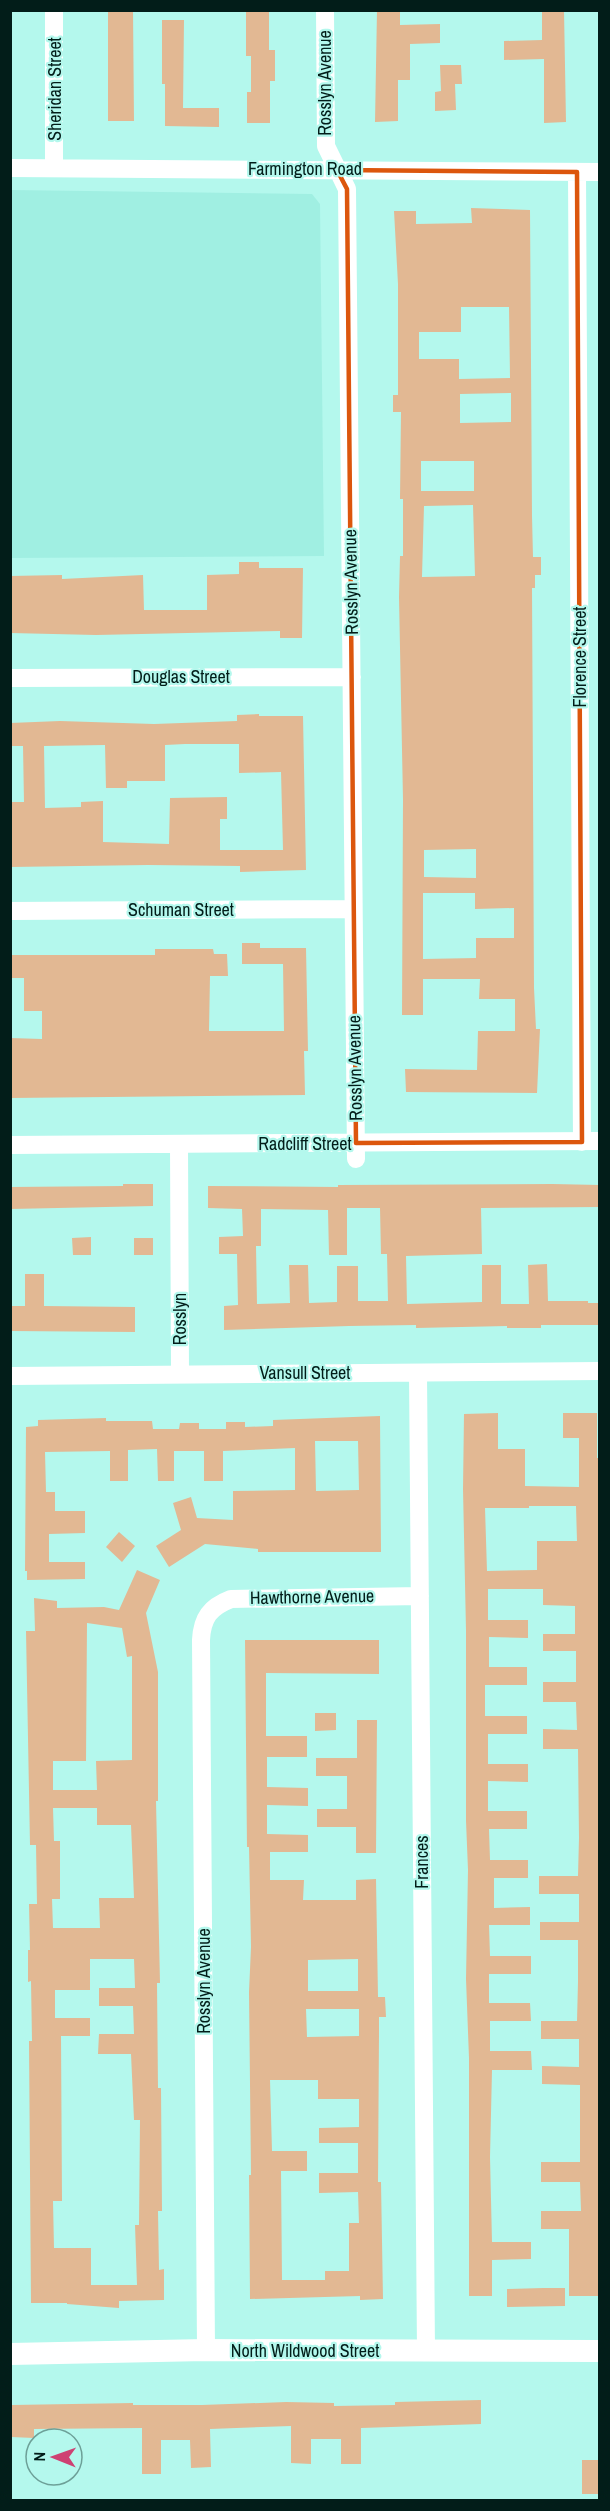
<svg xmlns="http://www.w3.org/2000/svg" width="610" height="2511" viewBox="0 0 610 2511" font-family="'Archivo Narrow',sans-serif">
  <rect width="100%" height="100%" fill="#b4f8ed"/>
  <path fill="#a0efe2" d="M11 190 312 194 320 204 324 556 11 558Z"/>
  <path fill="#e2b893" fill-rule="evenodd" d="M108 10H133L134 121H108Z
    M246 10H269V50H275V81H270V123H247V92H251V56H246Z
    M377 10H400V25L440 24V43L410 44V80H398V121L375 122Z
    M542 10H564L566 122 544 123V59L504 60V41L542 40Z
    M162 20H184L183 108H219V127L165 126V84H162Z
    M440 65H461L462 84H455L456 110 435 111V92L441 91Z
    M471 208 530 210 532 516 533 557H541V575H535V588H532L534 988 536 1029H540L537 1093 406 1092 405 1069 477 1070 478 1031H515V999H479L480 979H423V1015H402L403 800 399 597 400 556H403V499H400L401 412H393V395H398V284L394 211H416V224L472 223ZM461 307H509L510 378 459 379V359H419V332H461ZM511 393V422L460 423V394ZM421 461H474V491H421ZM473 505 475 576 422 577 424 506ZM476 849V878L424 877V850ZM423 893H475V909L514 908V938H476V958L423 959Z
    M239 562H259V568H303L302 638H280V631L96 635 10 633V576L62 575V579L143 575 144 610H207V575L239 574Z
    M259 714V716H303L306 870 240 872V866L148 865 10 867V802H24L23 746H10V723L60 721 154 724 237 721V715ZM185 744H239V773L281 772 283 850H220V819H227V797L170 798 169 844 103 842V801L81 802V807L45 808 44 746 105 745 106 788H127V781H165V745Z
    M242 943H260V948H306L308 1051H304L305 1095 10 1098V1038L42 1039V1011H24V978H10V955H155V949H213L214 954H227L228 976H210L209 1031H284L283 964H242Z
    M123 1184H153V1206L10 1209V1187L123 1186Z
    M552 1184 600 1185V1207L481 1208 482 1254 406 1256 407 1304 482 1302V1265H501V1304H529L528 1265 547 1264 548 1301H588V1303H600V1325H541V1328H507V1326L416 1328V1325L349 1326 224 1330V1306L238 1305 237 1254H219V1237L243 1236 242 1209 208 1208V1186L338 1187V1185ZM347 1208H380L381 1254H387L388 1301H358V1266H337V1302L309 1303 308 1265H289L290 1303 257 1304 256 1246H261V1209L328 1210 329 1255H347Z
    M91 1237V1255H73L72 1238Z
    M134 1238H153V1255H134Z
    M25 1274H44V1306L135 1307V1332L10 1331V1306H25Z
    M498 1413V1449H525V1486L579 1487V1438H563V1413H597V1458H600V2296H569V2229H541V2211H581L580 2182H541V2162H580V2085L542 2084V2066L579 2067V2039H541V2021H577L578 1982V1940H540V1922H579V1894H539V1876H578L579 1838 578 1749H543V1729L577 1730 576 1702H543V1682H576V1651H543V1634H575V1606L543 1605V1589H488V1620H528V1638L489 1637V1667H527V1685H485V1716H527V1734H488V1764H528V1782L488 1781V1811H527V1829H489L490 1860H528V1878H494V1908L530 1907V1925H489L490 1956H531V1974H489V2003H530L531 2021H490V2051H531L532 2070H492L490 2157 492 2242H531V2259L492 2260V2296H469V2058L466 1979 468 1870 466 1821V1630L463 1489 464 1414ZM529 1506H576L577 1541H537V1570L487 1571 485 1508H529Z
    M380 1416 381 1552H258V1549L205 1544 169 1567 156 1546 181 1530 173 1503 191 1497 197 1518 233 1520V1491L295 1490V1448L223 1451V1481H204V1451H174V1481H158L157 1449 128 1450V1481H110V1451L45 1452 46 1492H55V1511H85V1533L49 1534V1562H85V1579L27 1580V1571H25L26 1427 38 1426V1420L106 1418V1421H152L153 1429H179L180 1423H199V1429H226V1422H245V1427L273 1426V1420ZM315 1441H358L359 1490 316 1491Z
    M119 1532 135 1546 122 1562 106 1547Z
    M137 1570 160 1580 146 1613 158 1672V1801H156L160 1983H157L158 2088H161L162 2211H158L159 2270 164 2269V2300L119 2301V2308L67 2304V2303H31L29 2041H32L31 1981 28 1982V1950H30L29 1904H37L36 1845H30L26 1631H35L34 1598 57 1601V1608L104 1607 119 1610ZM87 1623 122 1628 127 1657 132 1656V1760L96 1761 97 1790H53V1761H86ZM53 1808H97V1825H131L134 1898H99L100 1928H53L52 1899H60V1841H54ZM90 1959H134L135 1988H99V2006H133L134 2034H99L98 2054H131L134 2120H140L139 2225H135L137 2285H91V2248H54L53 2201H62L61 2036H90V2018H55V1990H90Z
    M245 1640H379V1674L266 1673V1736H307V1757H267V1787L308 1788V1806L267 1805V1834L308 1835V1852H270V1880H304L303 1900H356V1880L376 1879 378 1997H385L386 2017H379V2032L378 2182H381L383 2299 360 2300V2296L250 2299 249 2175H251L249 1992 251 1947 249 1847H247ZM358 1959V1991H308V1960ZM306 2009H359V2036L307 2037ZM270 2080H318V2099H359V2127L319 2128V2143H358V2173H319V2193L358 2192 359 2223H349V2271H325V2280H282L281 2171H307V2151H272Z
    M315 1713H336V1730L315 1731Z
    M357 1720H377L376 1853H356V1827H317V1809H347V1776H316V1758H357Z
    M543 2288H565V2306L507 2307V2289Z
    M481 2400V2424L361 2428V2464H341V2439H311V2464L291 2463V2426L210 2429 211 2467 191 2468 190 2440H161V2474H142V2428L34 2429V2438L11 2437 12 2405 133 2403V2405H202L286 2402 334 2403V2406L395 2405V2402Z
    M582 2460H600V2494H582Z"/>
  <g fill="none" stroke-linecap="round" stroke-linejoin="round">
    <path stroke="#fff" stroke-width="18" d="M54 10V168
      M325 10 326 146 347 189 356 1159
      M10 168 600 172
      M577 172 582 1142
      M10 678 352 677
      M10 911 352 909
      M179 1144 180 1374
      M10 1145 600 1141
      M418 1373 426 2352
      M10 1376 600 1371
      M206 2350 201 1640C202 1618 210 1607 231 1599L420 1596"/>
    <path stroke="#fff" stroke-width="22" d="M10 2354 206 2350 600 2351"/>
  </g>
  <path fill="none" stroke="#dc560d" stroke-width="4.5" stroke-linejoin="round" d="M337 170 577 172 582 1142 356 1143 347 189Z"/>
  <g text-anchor="middle" stroke-width="4.5" stroke-linejoin="round" paint-order="stroke">
    <g font-size="18" fill="#021d19" stroke="#b4f8ed">
      <text transform="translate(325 83) rotate(-90)" y="6">Rosslyn Avenue</text>
      <text transform="translate(55 89) rotate(-90)" y="6">Sheridan Street</text>
      <text x="305" y="175">Farmington Road</text>
      <text transform="translate(351 582) rotate(-91)" y="6">Rosslyn Avenue</text>
      <text transform="translate(580 657) rotate(-90)" y="6">Florence Street</text>
      <text x="181" y="683">Douglas Street</text>
      <text x="181" y="916">Schuman Street</text>
      <text transform="translate(355 1068) rotate(-91)" y="6">Rosslyn Avenue</text>
      <text x="305" y="1150">Radcliff Street</text>
      <text transform="translate(180 1319) rotate(-90)" y="6">Rosslyn</text>
      <text x="305" y="1379">Vansull Street</text>
      <text transform="translate(312 1597) rotate(-1)" y="6">Hawthorne Avenue</text>
      <text transform="translate(422 1862) rotate(-90)" y="6">Frances</text>
      <text transform="translate(204 1981) rotate(-90)" y="6">Rosslyn Avenue</text>
      <text x="305" y="2357">North Wildwood Street</text>
    </g>
  </g>
  <rect width="610" height="2511" fill="none" stroke="#021d19" stroke-width="24"/>
  <g transform="translate(54 2457) rotate(271)"><circle r="28" fill="#b4f8ed" stroke="#6da098" stroke-width="1.5"/>
  <path d="M0-4.5L10 22L0 15L-10 22Z" fill="#ce4173"/>
  <text y="-9" font-size="16" font-weight="bold" text-anchor="middle" fill="#021d19">N</text>
  </g>
</svg>
